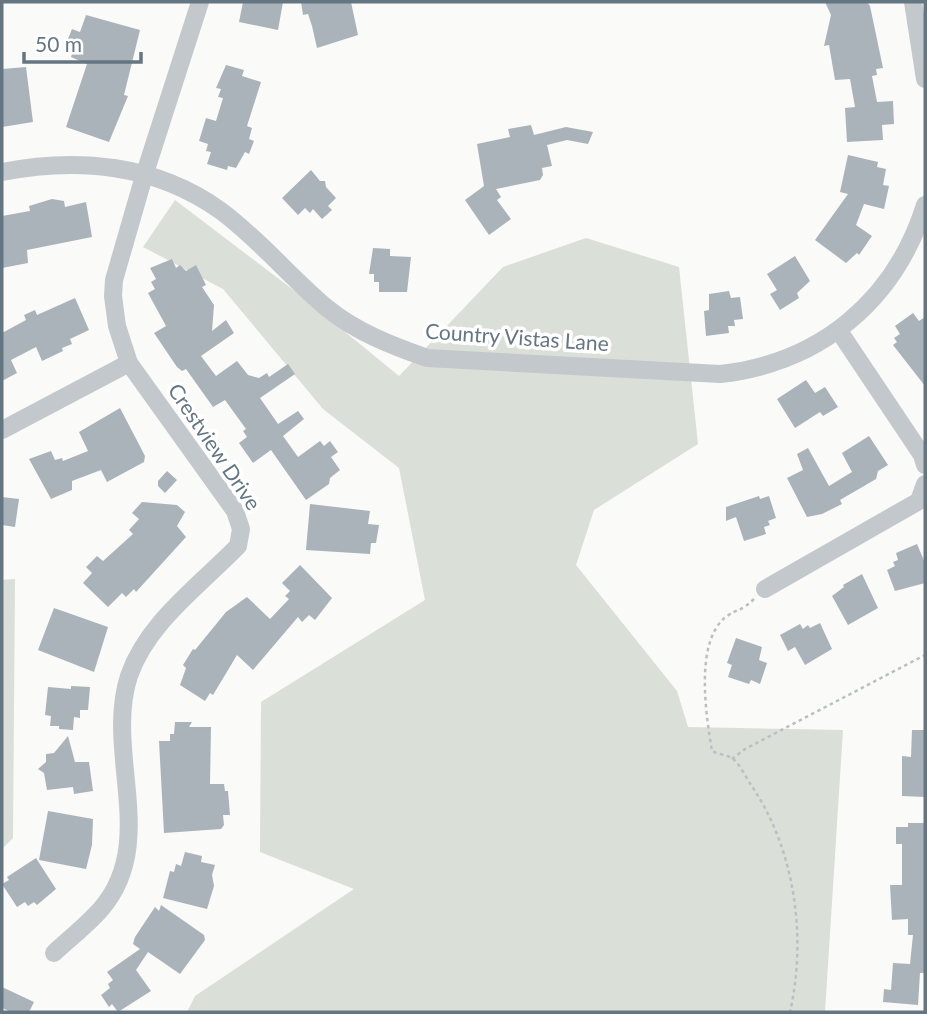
<svg xmlns="http://www.w3.org/2000/svg" width="927" height="1014" viewBox="0 0 927 1014" font-family="Lato,sans-serif">
  <rect width="100%" height="100%" fill="#fafaf8"/>
  <path fill="#dadfd7" d="M175 200 300 295 399 376 503 267 586 238 679 267 698 444 594 510 576 565 677 691 688 727 843 730 825 1012H187L195 996 354 889 260 852 261 702 425 600 399 468 323 409 223 289 143 247Z
    M15 579 13 838 2 849V580Z"/>
  <path fill="#aab3b9" d="M243 2H283L278 30 239 22Z
    M301 2H351L358 35 317 48 312 26 308 14 303 15Z
    M825 2H867L870 6 883 68 876 69 877 75 872 76 877 102 893 101 894 124 882 125 883 140 847 142 845 108 855 107 850 79 835 80 829 45 824 46 831 15Z
    M86 15 140 30 124 95 128 96 109 142 66 127 87 64 71 57 74 47 66 44 72 29 80 32Z
    M226 65 244 70 242 76 261 82 247 126 252 128 249 139 254 141 249 154 245 152 236 168 228 166 227 170 207 164 211 152 206 151 208 144 199 141 206 118 216 121 223 98 218 97 221 89 216 88Z
    M26 67 33 122 2 127V69Z
    M531 125 534 135 566 127 593 132 588 144 567 140 547 145 552 166 542 168 543 175 540 180 496 189 501 197 497 200 511 219 489 235 465 200 484 186 477 144 510 137 508 129Z
    M848 155 878 162 877 167 886 169 883 185 889 186 884 209 864 204 856 225 872 236 859 255 857 253 846 263 815 240 848 194 840 192Z
    M311 170 320 181H325L326 187 336 198 328 206 332 210 322 219 313 209 310 213 305 208 298 215 282 198Z
    M52 199 64 201 65 207 86 202 92 237 27 250 28 263 2 268V216L30 211 29 206Z
    M373 248 390 249V256L411 257 407 292H379V282H374V274H369Z
    M795 256 810 281 797 293 799 298 780 310 770 294 777 290 767 274Z
    M172 259 176 268 180 265 186 271 196 265 206 285 202 287 214 305 212 331 226 320 234 333 201 356 216 376 237 361 248 375 259 378 267 373 269 377 288 364 295 374 260 398 278 424 298 411 304 419 283 436 298 457 320 441 324 446 330 441 338 452 331 457 340 470 330 478 329 484 306 500 271 450 253 463 239 443 247 437 243 431 246 429 225 400 213 407 186 369 182 371 177 367 154 333 166 326 148 293 155 289 151 282 156 279 150 268Z
    M729 291 731 298 740 297 743 319 734 320 735 326H728L729 333 706 336 704 311 709 310V294Z
    M75 298 89 330 70 339 72 344 62 348 63 351 42 361 36 347 11 360 17 373 2 381V333L26 320 24 315 35 310 37 315Z
    M913 313 919 321 925 317V386L893 345 897 342 894 338 900 334 895 326Z
    M806 380 815 393 825 387 838 407 823 416 820 412 795 428 777 399Z
    M120 408 145 456 144 462 107 482 101 470 72 481V490L51 499 29 459 51 451 55 460 62 458 63 461 88 451 79 432Z
    M869 436 888 465 878 471 876 479 840 500 842 504 822 514 807 517 787 478 803 470 797 454 808 448 829 486 852 472 842 453Z
    M167 471 177 480 165 493 158 486V481Z
    M759 496 760 499 769 496 776 518 768 521 770 525 764 527 766 534 744 541 736 517 726 521V507Z
    M2 497 19 499 15 527 2 525Z
    M142 502 177 505 185 512 177 526 186 537 136 592 134 589 126 597 122 593 108 607 83 583 92 573 86 567 97 556 103 561 133 534 129 530 139 519 132 513Z
    M310 504 370 511 368 524 379 525 376 543H371L370 554 306 550Z
    M917 544 925 563V583L895 591 887 570 895 566 893 562 898 560 896 553Z
    M300 565 332 598 315 620 309 615 302 622 298 617 253 670 237 655 213 695 210 693 205 701 180 685 186 668 183 665 193 649 195 650 226 612 247 597 270 619 289 599 285 596 290 591 282 583Z
    M862 574 878 608 848 625 832 596 844 587 843 585Z
    M54 608 108 627 94 672 38 650Z
    M820 623 832 649 805 665 795 647 788 651 780 635 800 624 803 629 808 625 810 628Z
    M736 638 762 647 759 660 767 663 760 684 751 680 749 684 728 677 732 665 727 663Z
    M71 686 90 687 88 710H80V718L74 717 73 730 59 729V726H50L51 716 45 715 48 687 71 689Z
    M175 722H192L189 727H211L210 784H224L225 791H228L230 815H223L224 825 221 829 164 833 159 741H170V734H174Z
    M912 730H925V797L902 796V756L911 757Z
    M68 736 75 762H89L93 791 74 794 73 787 47 790 44 773 38 769 46 762V754L54 753Z
    M48 811 93 819 92 845 86 869 39 860Z
    M908 823H925V973H920L918 1005 883 1002 884 989 891 990 893 963 910 964 913 935H908V919L892 920 890 885H902V844H896V827H908Z
    M185 852 202 856 201 862 215 865 212 875 214 886 207 909 163 898 170 871 174 872 176 864 181 866Z
    M36 858 56 889 37 905 34 902 28 906 25 902 17 907 2 884 9 880 7 877Z
    M161 905 204 935 205 940 180 974 148 952 136 970 151 991 118 1012 112 1004 109 1007 101 995 110 988 108 984 113 980 107 972 140 949 133 944 135 937 155 907 159 911Z
    M2 987 34 1002 29 1012H11L2 1008Z"/>
  <g fill="none" stroke-linecap="round" stroke-linejoin="round">
    <path stroke="#bbbfc2" stroke-width="2.5" stroke-dasharray="3.5 3.5" stroke-linecap="butt" d="M754 599C742 611 737 609 727 616 694 640 706 715 712 751 718 754 726 755 732 758 739 763 746 777 751 785 795 849 807 937 790 1012
      M732 759 745 749 925 655"/>
    <path stroke="#c3c8cc" stroke-width="18" d="M913 2 925 79
      M2 172C77 157 156 164 221 211 259 239 291 278 327 308 356 332 393 346 427 358L720 374C820 363 895 301 925 205
      M839 331 922 455 925 465
      M2 430 129 363
      M765 589 919 501 925 484
      M54 953C69 939 87 925 101 909 159 842 104 752 129 676 147 623 200 585 238 546L241 529 235 511 129 363 117 326 113 296 114 280 144 176 200 2"/>
  </g>
  <g text-anchor="middle" stroke-width="7" stroke-linejoin="round" paint-order="stroke">
    <g font-size="21" fill="#657683" stroke="#fff">
      <text transform="translate(517 338) rotate(4)" y="7">Country Vistas Lane</text>
      <text transform="translate(214 447) rotate(56)" y="7">Crestview Drive</text>
    </g>
  </g>
  <rect width="927" height="1014" fill="none" stroke="#657683" stroke-width="7"/>
  <path d="M24 52v10h117v-10" fill="none" stroke="#657683" stroke-width="3.5"/>
  <text x="35" y="52" font-size="21" fill="#657683" stroke="#ffffff" stroke-width="5" paint-order="stroke">50 m</text>
</svg>
